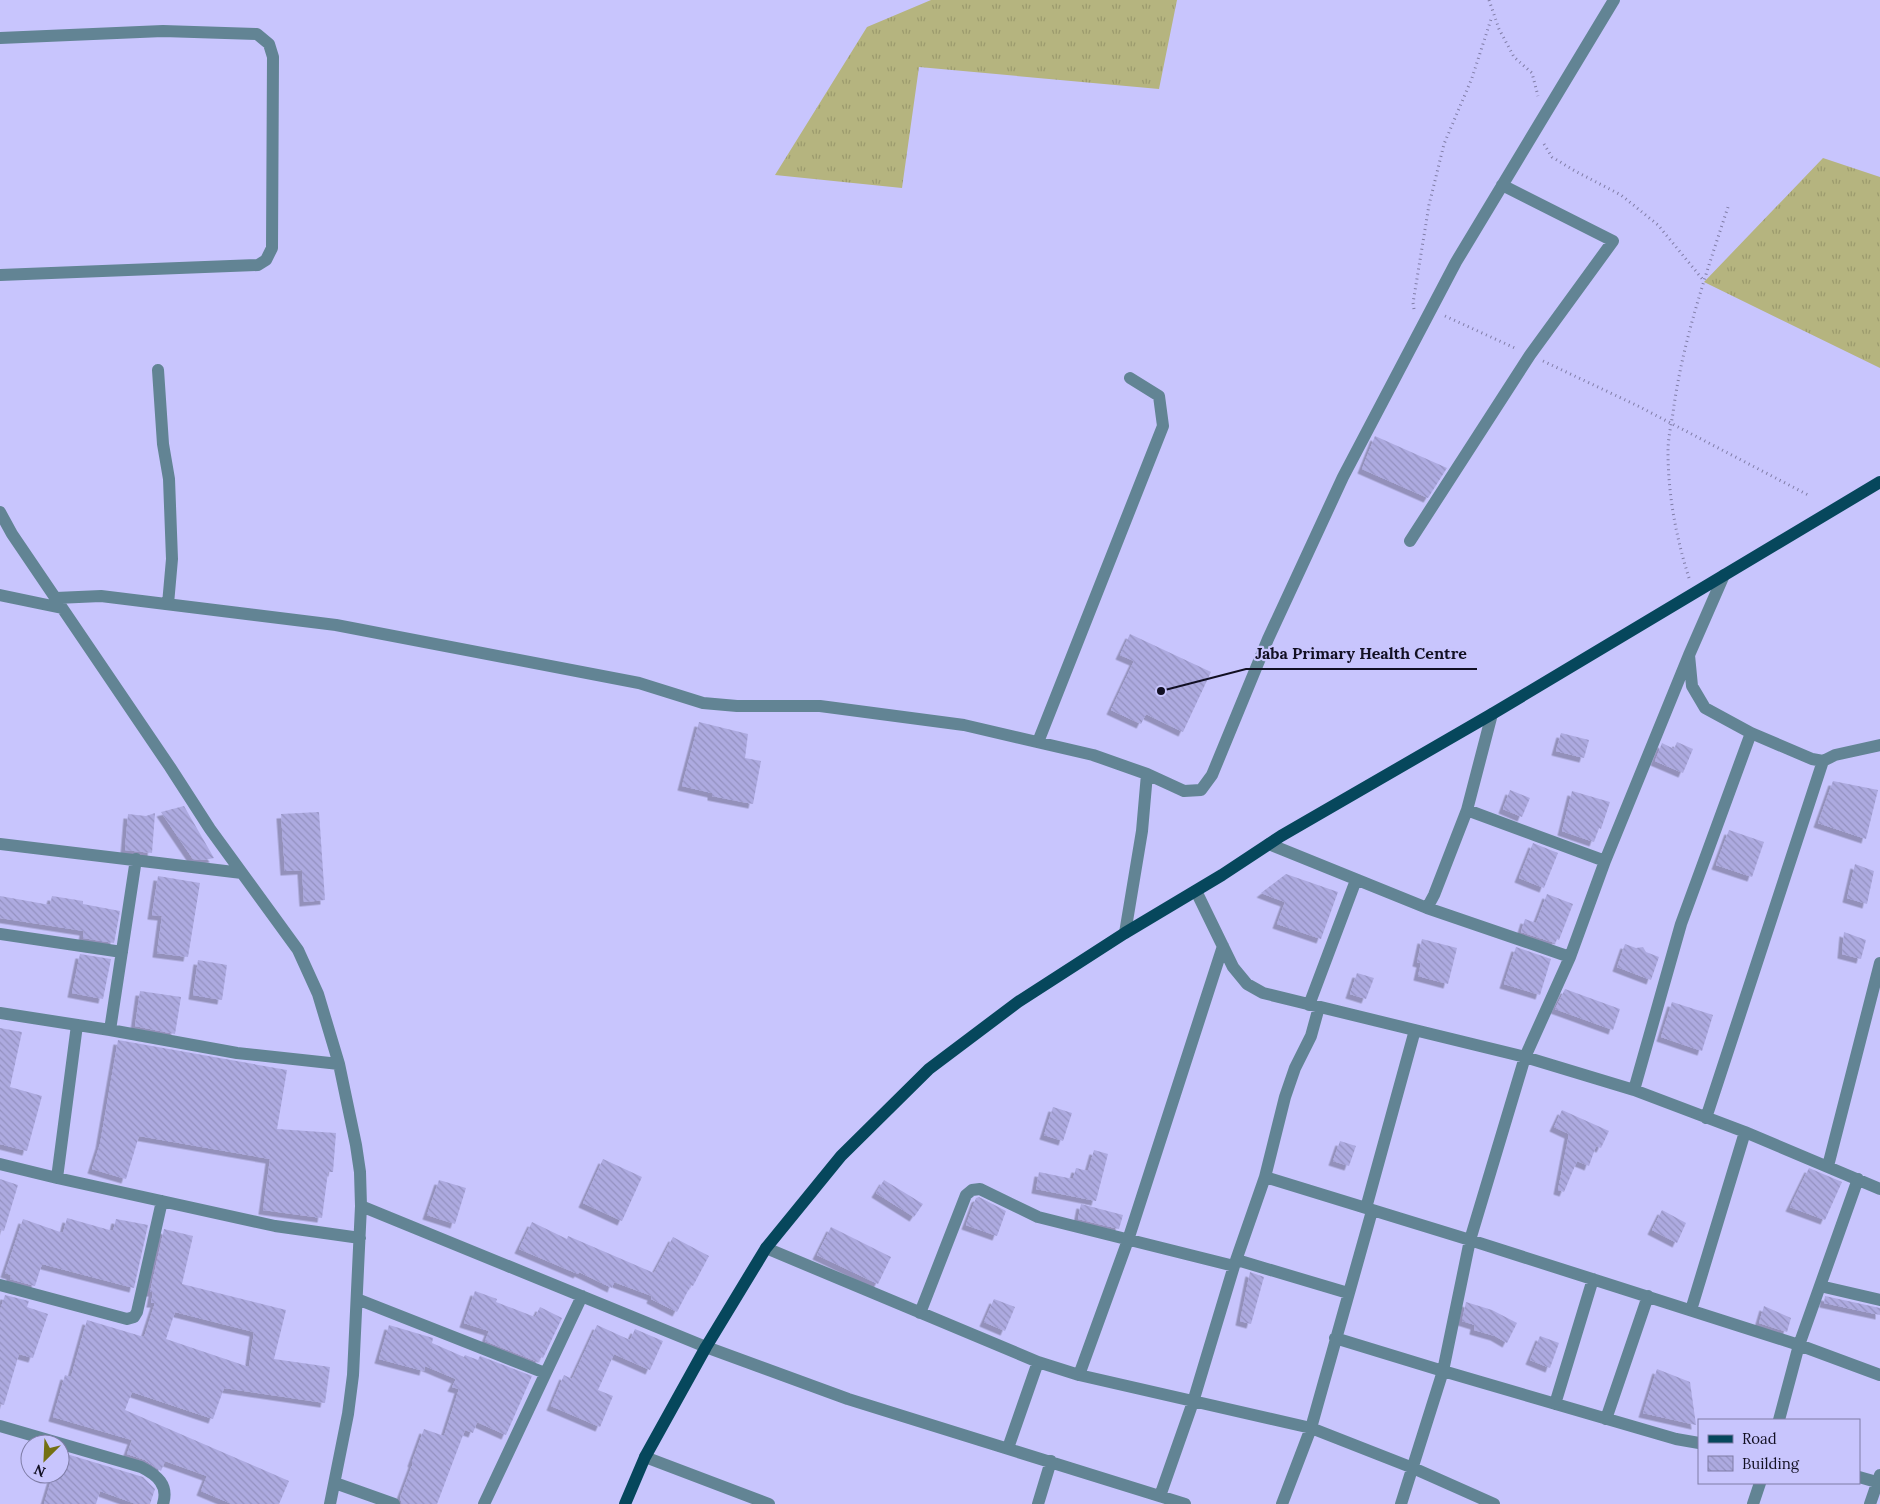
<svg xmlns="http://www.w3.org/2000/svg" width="1880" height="1504" viewBox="0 0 1880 1504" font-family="Lora,serif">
  <defs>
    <pattern id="grass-tufts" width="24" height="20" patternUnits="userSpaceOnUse" patternTransform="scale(1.25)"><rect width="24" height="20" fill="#b5b47f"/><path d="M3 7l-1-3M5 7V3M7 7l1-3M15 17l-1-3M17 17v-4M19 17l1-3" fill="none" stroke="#9b9a6d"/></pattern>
    <pattern id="building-back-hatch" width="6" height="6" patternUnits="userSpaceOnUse" patternTransform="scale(1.25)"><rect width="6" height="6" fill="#adaae0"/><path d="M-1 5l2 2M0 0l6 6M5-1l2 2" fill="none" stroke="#9491c0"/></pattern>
    <filter id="shadow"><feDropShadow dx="-4.5" dy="4.5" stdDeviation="0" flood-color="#0004"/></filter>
  </defs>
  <rect width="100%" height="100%" fill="#c8c5fd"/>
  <path fill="url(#grass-tufts)" d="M931 0H1177L1159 89 919 67 902 188 775 175 867 27Z
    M1823 158 1880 177V368L1704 282Z"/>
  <path fill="url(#building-back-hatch)" fill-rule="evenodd" filter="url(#shadow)" d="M1375 436 1447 468 1428 498 1362 469Z
    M1130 634 1211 672 1183 732 1146 714 1141 724 1111 710 1134 661 1120 655Z
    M699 722 748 734 745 758 761 761 753 804 712 796V793L682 786Z
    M1561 733 1589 740 1584 758 1556 751Z
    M1677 742 1693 749 1683 773 1655 761 1662 743 1674 749Z
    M1833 781 1878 790 1866 839 1818 823Z
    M1510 790 1530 798 1522 817 1503 809Z
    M1572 791 1610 802 1601 829 1599 828 1594 842 1562 831Z
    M184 806 214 858 204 860 193 859 161 812Z
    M319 812 325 900 304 902 302 870 285 871 281 814Z
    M155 813 152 853 125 850 128 814 146 816Z
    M1729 830 1764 842 1752 877 1716 865Z
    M1533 843 1558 853 1544 888 1519 878Z
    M1855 864 1874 871 1867 904 1847 898Z
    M1286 874 1338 892 1321 939 1277 924 1285 902 1261 893Z
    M158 876 200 883 188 957 157 953 162 916 152 915Z
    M1547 894 1573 904 1559 940 1557 939 1555 943 1521 932 1525 919 1536 923Z
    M0 896 50 905 52 896 83 901V904L120 911 114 943 83 938 84 931 0 918Z
    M1844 932 1866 940 1861 959 1842 954Z
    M1422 939 1457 948 1448 984 1418 976 1421 963 1417 962Z
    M1625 944 1636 948 1643 947 1646 952 1659 957 1651 980 1617 967Z
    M1516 947 1551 959 1540 995 1504 984Z
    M80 954 111 959 103 999 72 993Z
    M198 960 227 965 222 1000 193 995Z
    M1357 973 1374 978 1366 999 1350 994Z
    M1565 989 1620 1009 1613 1030 1555 1009Z
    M140 991 181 997 175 1034 135 1026Z
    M1672 1002 1713 1015 1702 1051 1661 1037Z
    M0 1028 22 1032 10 1087 42 1096 27 1151 0 1144Z
    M118 1040 287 1070 277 1129 336 1133 333 1172H328L322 1218 263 1210 270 1159 139 1136 126 1179 92 1169 100 1144Z
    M1053 1107 1072 1113 1063 1141 1044 1135Z
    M1562 1110 1609 1131 1601 1148 1596 1146 1589 1166 1577 1161 1564 1192 1558 1190 1569 1134 1554 1127Z
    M1340 1141 1356 1146 1349 1166 1333 1161Z
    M1094 1150 1108 1154 1096 1201 1036 1189 1039 1172 1073 1179 1076 1168 1088 1171Z
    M603 1159 642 1177 622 1221 583 1203Z
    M1809 1168 1842 1182 1825 1220 1790 1207Z
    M0 1179 18 1185 4 1231 0 1230Z
    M439 1180 466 1188 455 1224 427 1215Z
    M884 1180 923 1204 914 1217 876 1193Z
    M979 1197 1006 1211 997 1236 966 1225 976 1198Z
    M1081 1204 1123 1215 1119 1229 1078 1219Z
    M1662 1210 1686 1223 1677 1243 1652 1230Z
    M67 1218 113 1231 116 1219 148 1225 134 1288 42 1264 35 1286 10 1279 11 1275 5 1273 23 1219 63 1233Z
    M532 1222 567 1239 568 1236 654 1273 673 1237 709 1256 693 1286 691 1285 677 1312 651 1299 652 1296 614 1282 612 1288 579 1272 578 1274 519 1249Z
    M831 1227 891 1257 878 1284 817 1255Z
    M164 1229 193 1236 182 1284 286 1310 274 1359 330 1367 325 1403 224 1388 213 1419 132 1392 125 1410 289 1481 279 1504H232L201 1491 207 1476 165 1461 161 1471 145 1460 127 1454 132 1440 53 1417 65 1375 71 1377 87 1320 144 1337 155 1303H151L153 1292H150ZM175 1312 254 1332 249 1367 166 1339Z
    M1250 1272 1264 1277 1251 1324 1240 1321Z
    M475 1291 497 1299 496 1302 535 1317 540 1307 562 1318 543 1358 541 1357 538 1362 485 1341 489 1331 464 1323Z
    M5 1295 29 1301 27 1307 48 1314 33 1358 19 1354 4 1405 0 1404V1310Z
    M1825 1296 1880 1308V1315L1824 1303Z
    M994 1299 1015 1307 1005 1331 984 1322Z
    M1466 1302 1492 1310 1517 1323 1507 1343 1495 1336 1474 1330 1475 1325 1462 1321Z
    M1764 1306 1791 1318 1787 1332 1759 1323Z
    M389 1325 433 1338 432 1343 464 1357 465 1355 478 1360 480 1356 532 1376 506 1435 477 1422 473 1433 465 1430 437 1504H402L400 1498 413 1463 412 1462 424 1429 444 1436 459 1389 452 1387 456 1379 425 1366 424 1371 379 1359Z
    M597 1325 630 1340 635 1329 663 1341 650 1370 614 1354 598 1390 613 1396 600 1427 551 1406 564 1375 572 1379Z
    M1540 1336 1559 1343 1550 1368 1530 1360Z
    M1657 1369 1690 1382 1696 1425 1643 1413Z
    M60 1452 143 1477 155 1489 150 1504H136L100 1491 96 1504H44L53 1474H60Z"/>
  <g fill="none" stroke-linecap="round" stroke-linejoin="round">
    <path stroke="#807da7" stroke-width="3" stroke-dasharray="1 4" stroke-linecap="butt" d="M1489 0 1499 29 1514 57 1532 73 1538 96
      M1544 144 1552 157 1575 171 1621 195 1658 225 1704 281
      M1414 309 1413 303 1429 205 1444 144 1472 78 1492 16
      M1445 316 1517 349
      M1543 361 1638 406 1810 496
      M1689 578C1676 537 1668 495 1668 451 1668 439 1671 425 1673 413 1682 343 1706 274 1728 207"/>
    <path stroke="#628494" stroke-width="12" d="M0 38 163 31 257 34 269 44 273 57 272 248 266 260 258 265 0 275
      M158 370 163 444 169 479 172 559 168 604
      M0 512 12 534 170 767 210 829 298 950 318 994 339 1064 356 1145 360 1172 361 1206 353 1375 348 1414 330 1504
      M1410 541 1530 355 1613 241 1502 185
      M1724 575 1689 655 1692 686 1705 708 1751 733 1812 759 1823 761 1835 755 1880 745
      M0 595 62 608
      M56 598 101 596 336 625 639 683 703 703 737 706H820L964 725 1093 755 1147 774 1184 791 1201 790 1212 775 1268 639 1343 477 1456 262 1614 0
      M1492 714 1467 810 1434 895 1427 908 1570 957
      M1038 742 1163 426 1159 396 1130 378
      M1467 810 1605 861
      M0 844 242 873
      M1269 844 1427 908
      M1196 891 1233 967 1247 984 1263 993 1525 1057 1634 1090 1745 1132 1880 1189
      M1125 933 1142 831 1147 774
      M0 934 122 952
      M1309 1005 1356 880
      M0 1013 110 1030 237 1053 339 1064
      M110 1030 136 859
      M1634 1090 1681 924 1751 733
      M1706 1118 1823 761
      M0 1164 57 1178 275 1226 360 1238
      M1828 1166 1880 963
      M1265 1177 1470 1240 1799 1345 1880 1375
      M57 1178 77 1025
      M361 1206 706 1347 848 1399 1185 1504
      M1366 1208 1415 1030
      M766 1248 1038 1362 1079 1375 1311 1428 1413 1468 1494 1504
      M1237 1260 1348 1293
      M0 1285 127 1319 134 1317 137 1312 162 1201
      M1820 1286 1880 1300
      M357 1299 545 1373
      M1691 1310 1745 1132
      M920 1313 966 1195 972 1190 980 1189 1038 1217 1234 1266
      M1335 1338 1443 1371 1676 1439 1699 1443
      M1079 1375 1128 1240 1223 946
      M1555 1404 1593 1279
      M1606 1419 1648 1296
      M1779 1420 1799 1345 1858 1179
      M0 1426 141 1467C157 1475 169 1485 163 1504
      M1008 1448 1038 1362
      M645 1457 769 1504
      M1859 1477 1880 1483
      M335 1483 394 1504
      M1160 1496 1193 1402 1234 1266 1265 1177 1285 1097 1295 1068 1311 1036 1319 1007
      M484 1504 582 1296
      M1038 1504 1051 1461
      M1282 1504 1311 1428 1372 1211
      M1401 1504 1443 1371 1470 1240 1525 1057 1570 957 1605 861 1689 655
      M1753 1504 1760 1483
      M1870 1504 1880 1475"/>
    <path stroke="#06475c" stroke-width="12" d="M625 1504 645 1457 706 1347 766 1248 841 1156 929 1069 1018 1002 1125 933 1222 875 1281 836 1492 714 1880 482"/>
  </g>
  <path fill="none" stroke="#121023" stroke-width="2" d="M1161 691L1246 669H1477"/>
  <circle fill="#121023" stroke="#c8c5fd" stroke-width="2" cx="1161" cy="691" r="5"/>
  <g font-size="16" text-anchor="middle" font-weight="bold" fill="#121023" stroke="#c8c5fd" stroke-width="4.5" stroke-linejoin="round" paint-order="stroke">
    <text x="1361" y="659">Jaba Primary Health Centre</text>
  </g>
  <rect x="1698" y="1419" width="162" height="65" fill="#c8c5fd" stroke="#7f7da6"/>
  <rect x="1708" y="1435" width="25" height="8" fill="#06475c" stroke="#7f7da6"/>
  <text x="1742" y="1444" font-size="15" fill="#121023">Road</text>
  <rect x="1708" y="1456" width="25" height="15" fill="url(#building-back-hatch)" stroke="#7f7da6"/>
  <text x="1742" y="1469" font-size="15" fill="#121023">Building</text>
  <g transform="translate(45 1459) rotate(204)"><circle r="24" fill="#c8c5fd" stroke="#7f7da6"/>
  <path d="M0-4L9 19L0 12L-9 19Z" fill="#747012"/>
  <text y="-8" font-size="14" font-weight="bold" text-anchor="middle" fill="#121023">N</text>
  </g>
</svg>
